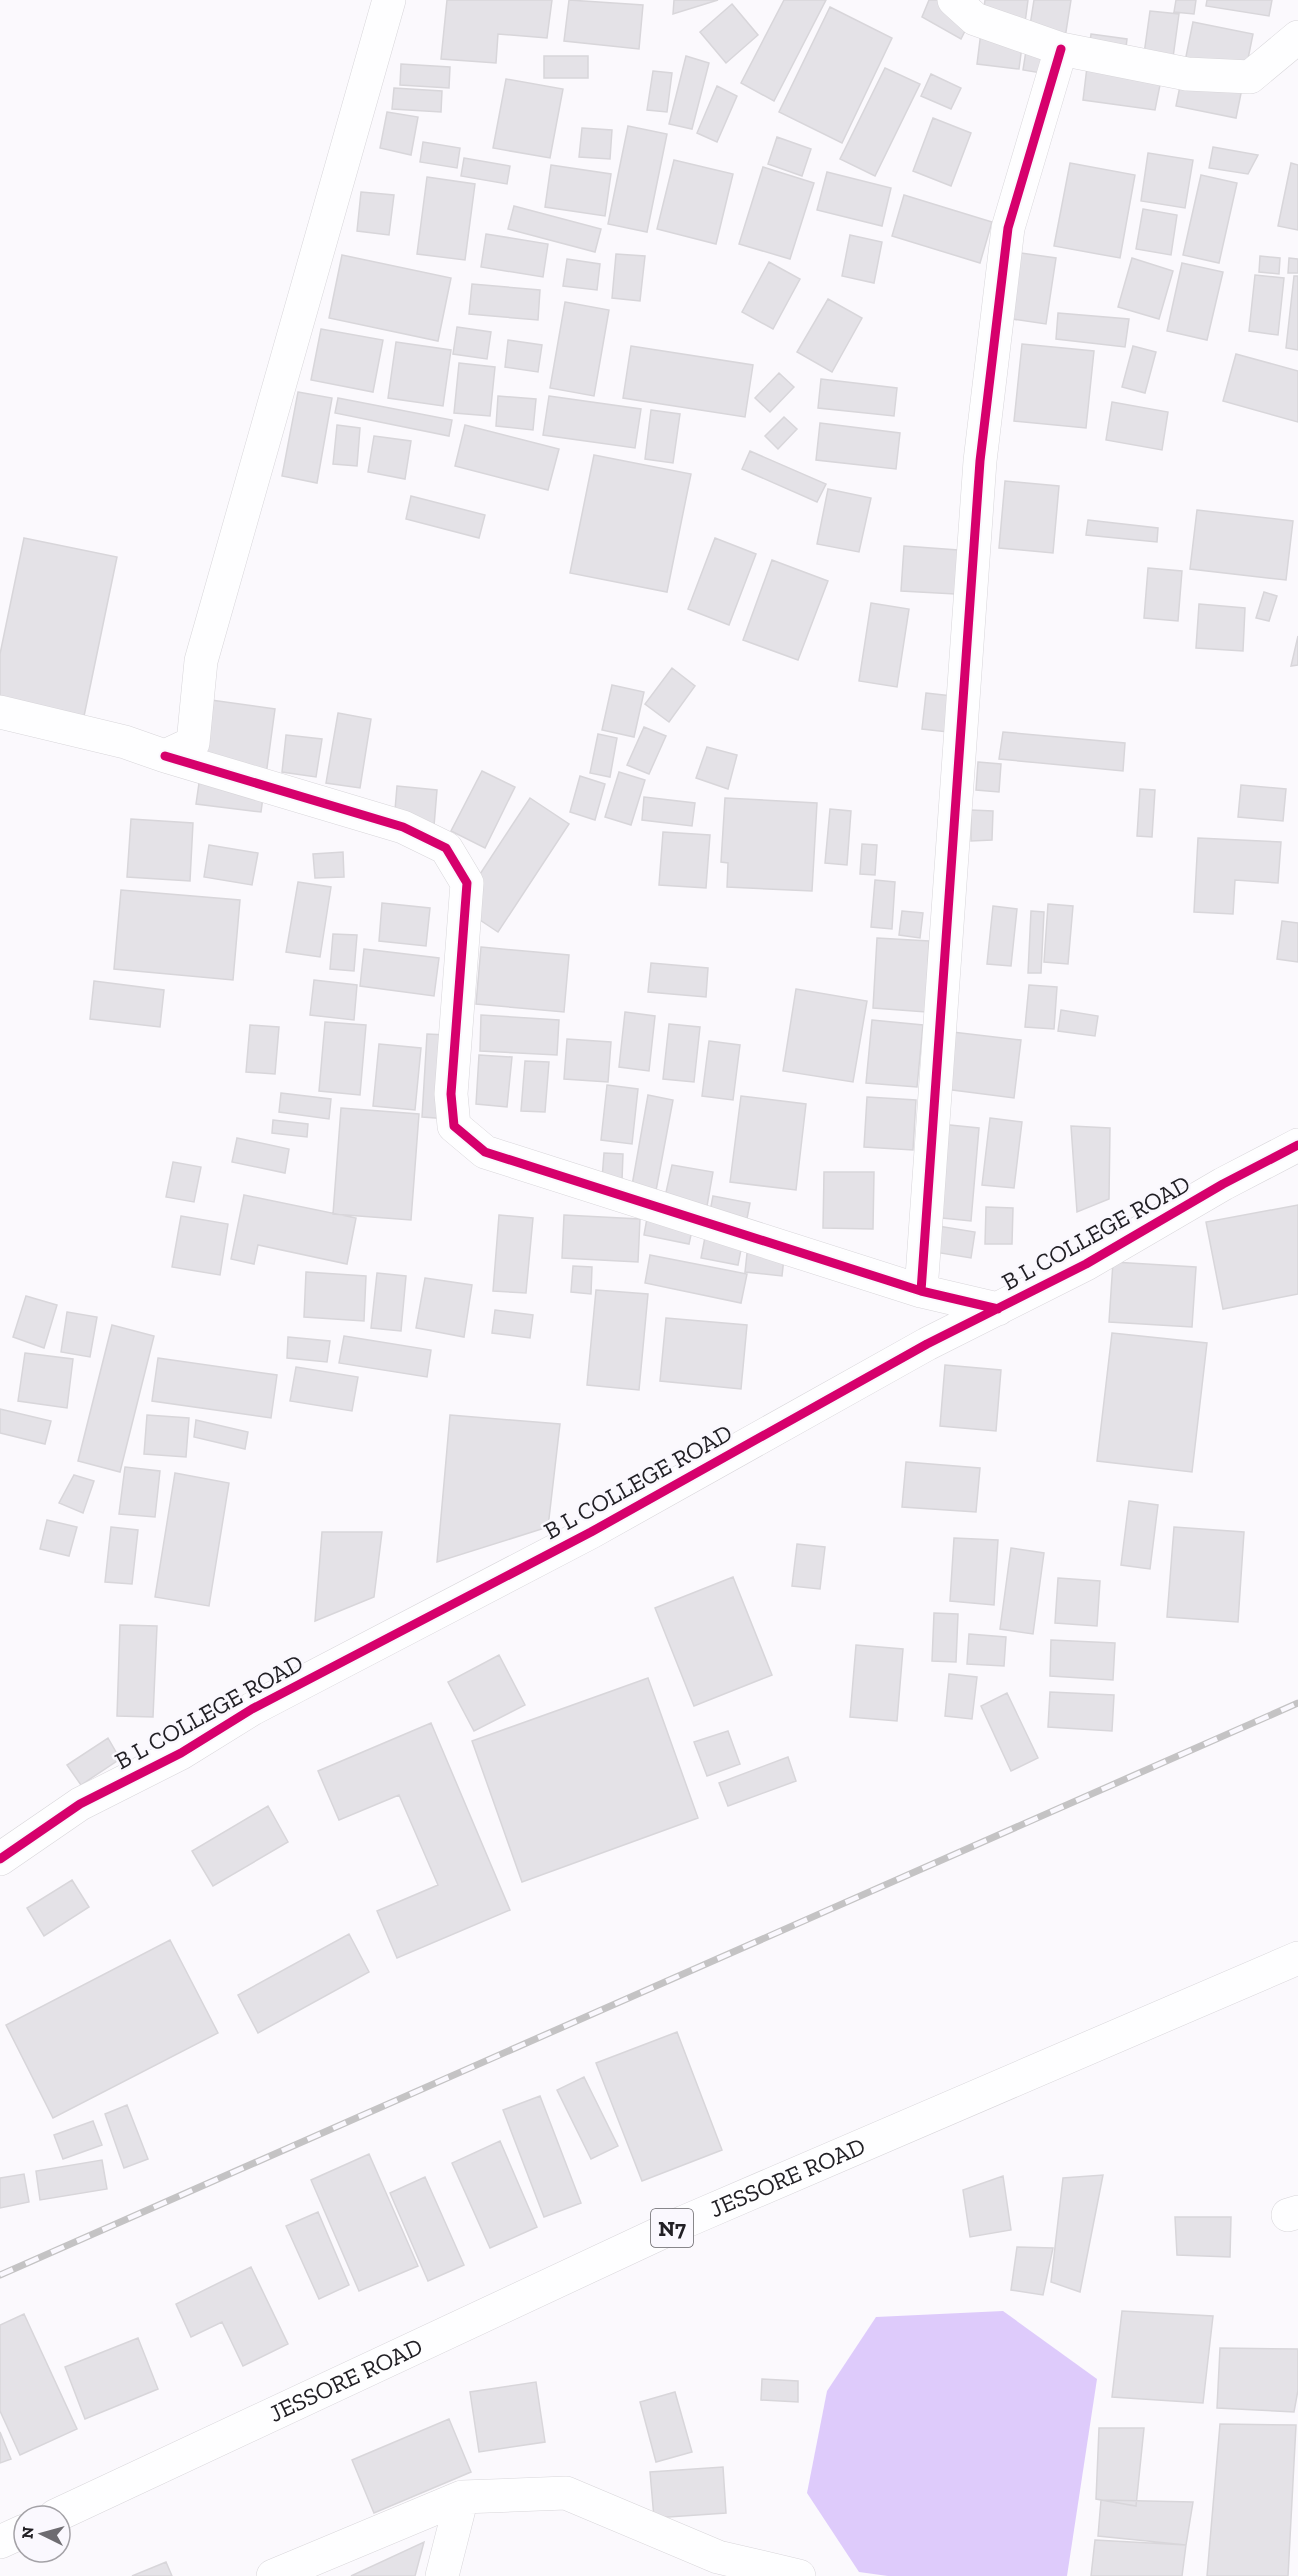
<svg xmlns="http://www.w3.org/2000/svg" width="1298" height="2576" viewBox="0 0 1298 2576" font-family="'Zilla Slab',serif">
  <rect width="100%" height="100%" fill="#fbf9fd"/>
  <path fill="#decbfb" d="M1003 2311 1097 2379 1067 2576H888L859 2572 807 2493 827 2391 876 2317Z"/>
  <path fill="#e4e2e7" stroke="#d8d6da" stroke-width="1.5" d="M447 0H552L547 38 498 34 496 63 441 59Z
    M569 0 643 5 639 49 564 41Z
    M674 0H718L673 14Z
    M784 0H826L774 101 741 83Z
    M929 0H959L970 21 961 39 922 17Z
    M985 0H1028L1019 69 977 64Z
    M1034 0H1071L1059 76 1023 70Z
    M1176 0H1196L1194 14 1174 12Z
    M1207 0H1272L1269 16 1206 6Z
    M732 4 758 35 726 63 700 32Z
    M830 7 892 38 842 143 779 112Z
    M1150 11 1179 14 1171 72 1142 68Z
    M1193 22 1253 34 1236 118 1176 106Z
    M1091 34 1127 39 1124 65 1160 85 1155 110 1083 100Z
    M544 56H588V78H544Z
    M686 56 709 63 692 129 669 124Z
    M401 64 450 67 449 88 400 85Z
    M885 68 920 84 875 176 840 159Z
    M653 71 672 73 667 112 647 110Z
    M931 74 961 88 951 109 921 96Z
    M506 79 563 89 550 158 493 148Z
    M717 86 737 96 717 142 697 133Z
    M394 88 442 91 441 112 392 109Z
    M387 112 418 117 411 155 380 148Z
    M933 118 971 133 951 186 913 171Z
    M628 126 667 134 647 232 608 224Z
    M582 128 612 130 610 159 579 157Z
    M777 137 811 149 802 176 768 164Z
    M423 142 460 148 457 168 420 162Z
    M1213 147 1258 155 1248 174 1209 168Z
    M1148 153 1193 160 1185 208 1141 201Z
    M464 158 510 166 507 184 461 176Z
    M674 160 733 174 716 244 657 229Z
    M1070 163 1135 175 1120 258 1054 246Z
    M1291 163 1298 165V230L1278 226Z
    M551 165 611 174 605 216 545 207Z
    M763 167 814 183 790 259 739 244Z
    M827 172 891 188 882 226 817 210Z
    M1201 175 1237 183 1219 263 1183 255Z
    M427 177 475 184 465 260 417 254Z
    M361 192 394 195 389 235 357 231Z
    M904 195 992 222 980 263 892 236Z
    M514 206 601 229 595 252 508 229Z
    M1143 209 1177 215 1171 255 1136 249Z
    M486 234 548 244 543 277 481 267Z
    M850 235 882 242 874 283 842 276Z
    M1021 253 1056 258 1046 324 1012 319Z
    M616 254 645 256 640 301 612 298Z
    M342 255 451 278 438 341 329 318Z
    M1260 256 1280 258 1279 274 1259 272Z
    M1132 258 1173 271 1159 319 1118 307Z
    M1289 258 1298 259V273H1288Z
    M567 259 600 264 597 290 563 286Z
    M769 262 800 279 773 329 742 312Z
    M1182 263 1223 272 1207 340 1167 331Z
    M1255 275 1284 278 1278 335 1249 331Z
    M1294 276H1298V350L1286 348Z
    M472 284 540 290 538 320 469 314Z
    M828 299 862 318 832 372 797 352Z
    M565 302 609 310 594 396 550 388Z
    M1058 313 1129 319 1125 347 1056 339Z
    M457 327 491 332 487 359 453 354Z
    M321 329 383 340 373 392 311 380Z
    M508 340 542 345 538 372 505 367Z
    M396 342 451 350 443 406 388 398Z
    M1022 344 1094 351 1086 428 1014 421Z
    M631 346 753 365 745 417 623 398Z
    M1133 346 1156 352 1145 393 1122 387Z
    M1236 354 1298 371V422L1223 401Z
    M459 363 495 367 490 416 454 413Z
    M779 373 794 387 770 412 755 398Z
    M821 379 897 388 894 416 818 408Z
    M298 392 332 398 317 483 282 476Z
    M498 396 536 399 533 430 496 426Z
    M549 396 641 409 635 448 543 435Z
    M338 398 452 420 449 436 335 413Z
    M1112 402 1168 412 1162 450 1106 440Z
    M651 410 680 414 673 463 645 459Z
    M784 417 797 429 778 449 765 436Z
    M820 423 900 433 896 469 816 460Z
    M337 425 360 428 357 466 333 464Z
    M465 425 559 449 548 490 455 466Z
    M374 436 411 441 405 479 368 472Z
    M750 451 826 484 817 502 742 469Z
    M594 455 691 474 667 592 570 573Z
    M1005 481 1059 486 1053 553 999 548Z
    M828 489 871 498 859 552 817 544Z
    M411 496 485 515 479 538 406 519Z
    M1197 510 1293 521 1286 580 1190 569Z
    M1088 520 1158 528 1157 542 1086 535Z
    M24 538 117 557 83 721 0 703V654Z
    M715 538 756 554 729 625 688 609Z
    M904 546 958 550 955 594 901 591Z
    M772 560 828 581 798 660 743 640Z
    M1148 568 1182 571 1178 621 1144 618Z
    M1264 592 1277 596 1269 621 1256 618Z
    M871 603 909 609 897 687 859 681Z
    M1199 604 1245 608 1243 651 1196 648Z
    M1298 636V665L1291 666Z
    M672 668 695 686 669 722 645 704Z
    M612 685 644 692 634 737 602 730Z
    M926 693 952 696 948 732 922 729Z
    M211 700 275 709 261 812 196 804Z
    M338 713 371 719 360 788 326 783Z
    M644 727 666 736 649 774 627 765Z
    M1003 732 1125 743 1123 771 999 759Z
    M598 734 617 738 610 777 590 773Z
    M286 735 322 739 316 777 282 772Z
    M707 747 737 755 728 789 696 778Z
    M978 762 1001 764 999 792 976 790Z
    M482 771 515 787 485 848 451 831Z
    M619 772 645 780 631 825 605 817Z
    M580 776 605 784 595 820 570 812Z
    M1241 785 1286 789 1283 821 1238 817Z
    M397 786 437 790 433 838 393 834Z
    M1140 789 1155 790 1152 837 1137 836Z
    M644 797 695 803 692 826 642 820Z
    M530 798 569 824 498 932 459 906Z
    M725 798 817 803 812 891 727 887 728 863 721 862Z
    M830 809 851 811 847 865 825 863Z
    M971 810 993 811 992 840 971 841Z
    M131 819 193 823 190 881 127 877Z
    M663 832 710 835 706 888 659 885Z
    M1198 838 1281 842 1278 883 1235 880 1233 914 1194 912Z
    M862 844 877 845 875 875 860 874Z
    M209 845 258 853 252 885 204 877Z
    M343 852 344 877 315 878 313 854Z
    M875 880 895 882 892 929 871 927Z
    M298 882 331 887 320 957 286 952Z
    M121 890 240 900 233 980 114 969Z
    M382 903 430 908 426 946 379 941Z
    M1048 904 1073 906 1068 964 1044 962Z
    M993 906 1017 909 1011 966 987 964Z
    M902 911 923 913 920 938 899 935Z
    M1031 911 1044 912 1041 973H1028Z
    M1282 921 1298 923V962L1277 959Z
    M333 934 357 935 354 971 330 969Z
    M877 938 929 941 926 1012 873 1008Z
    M481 947 569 955 564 1012 476 1004Z
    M364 949 439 958 434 996 360 986Z
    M651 963 708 968 706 997 648 992Z
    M314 980 357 985 354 1020 310 1015Z
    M94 981 164 990 160 1027 90 1019Z
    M1029 985 1057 987 1054 1029 1025 1027Z
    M796 989 867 1001 853 1082 783 1071Z
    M1061 1010 1098 1016 1095 1036 1058 1031Z
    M625 1012 655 1016 649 1071 619 1067Z
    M481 1015 559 1020 557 1055 480 1051Z
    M872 1020 923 1025 917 1087 866 1083Z
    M325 1022 366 1025 360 1095 319 1091Z
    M669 1024 700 1027 694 1082 663 1079Z
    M250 1025 279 1027 275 1074 246 1072Z
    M944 1031 1021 1040 1014 1098 937 1088Z
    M427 1034 468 1036 463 1120 422 1117Z
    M567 1039 611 1042 608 1082 564 1079Z
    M709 1041 740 1045 733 1100 702 1096Z
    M379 1044 421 1048 415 1110 373 1106Z
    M479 1055 512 1057 507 1107 476 1104Z
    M525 1061 549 1062 545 1112 521 1111Z
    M607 1085 638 1089 632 1144 601 1140Z
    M281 1093 331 1099 329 1119 279 1112Z
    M648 1095 673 1100 655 1196 631 1191Z
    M741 1096 806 1104 796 1190 730 1182Z
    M867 1097 916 1100 913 1150 864 1147Z
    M341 1108 419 1114 411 1220 333 1214Z
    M990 1118 1022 1122 1014 1188 982 1185Z
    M273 1120 308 1124 307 1137 272 1133Z
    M940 1124 979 1128 971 1221 932 1217Z
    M1071 1126 1110 1128 1109 1199 1077 1212Z
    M237 1138 289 1149 285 1173 232 1162Z
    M604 1153 623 1154 622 1180 602 1179Z
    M173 1162 201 1167 194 1202 166 1197Z
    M672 1165 713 1172 707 1206 665 1197Z
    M824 1172H874L873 1229 823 1228Z
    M244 1195 356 1218 347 1264 258 1245 254 1264 231 1259Z
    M713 1196 750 1203 738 1265 701 1258Z
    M1298 1205V1294L1223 1309 1206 1222Z
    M649 1207 695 1216 689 1244 644 1235Z
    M986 1207 1013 1208 1012 1244H985Z
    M499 1215 533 1218 526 1293 493 1291Z
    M564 1215 640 1219 638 1262 562 1258Z
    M181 1216 228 1224 220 1275 172 1267Z
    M926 1224 975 1232 971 1258 922 1250Z
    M749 1235 786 1240 782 1276 745 1272Z
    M650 1255 747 1274 741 1303 645 1283Z
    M1113 1262 1196 1267 1192 1327 1109 1322Z
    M573 1266 592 1267 591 1294 571 1292Z
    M306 1272 366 1276 364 1321 304 1317Z
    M377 1273 406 1276 401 1331 371 1328Z
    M425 1278 472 1285 464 1337 416 1328Z
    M596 1290 648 1294 639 1390 587 1385Z
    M26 1296 57 1305 44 1348 13 1337Z
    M495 1310 533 1315 530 1338 492 1333Z
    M67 1312 97 1317 90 1357 61 1352Z
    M666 1318 747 1325 741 1389 660 1381Z
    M112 1325 154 1336 120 1472 78 1461Z
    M1112 1333 1207 1343 1192 1472 1097 1461Z
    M344 1336 431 1350 427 1377 339 1363Z
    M288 1337 330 1341 327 1362 287 1358Z
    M25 1353 73 1359 67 1408 18 1401Z
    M158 1358 277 1375 271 1418 152 1401Z
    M945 1365 1001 1370 996 1431 940 1426Z
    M296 1367 358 1377 352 1411 290 1401Z
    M0 1409 51 1421 45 1444 0 1433Z
    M147 1415 189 1418 186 1457 144 1454Z
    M450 1415 560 1424 548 1527 437 1562Z
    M196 1420 248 1432 245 1449 194 1437Z
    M906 1462 980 1468 976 1512 902 1507Z
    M125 1467 160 1471 155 1517 119 1514Z
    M175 1473 229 1483 209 1606 155 1597Z
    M74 1475 94 1481 83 1513 59 1503Z
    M1129 1501 1158 1505 1150 1569 1121 1565Z
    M47 1520 77 1527 69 1556 40 1549Z
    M111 1527 138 1530 132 1584 105 1582Z
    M1174 1527 1244 1532 1238 1622 1167 1617Z
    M322 1532H382L374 1597 315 1621Z
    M954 1538 998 1540 994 1605 950 1601Z
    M797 1544 825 1547 820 1589 792 1586Z
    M1011 1548 1044 1553 1033 1634 1000 1629Z
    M733 1577 772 1675 694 1706 655 1608Z
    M1058 1578 1100 1581 1097 1626 1055 1623Z
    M934 1613 958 1614 956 1662 932 1661Z
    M120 1625 157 1626 153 1717 117 1716Z
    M969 1634 1006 1637 1004 1666 967 1664Z
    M1051 1640 1115 1643 1113 1680 1050 1676Z
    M856 1645 903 1649 897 1721 850 1717Z
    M499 1655 525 1705 474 1731 448 1682Z
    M949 1674 977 1677 972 1719 945 1716Z
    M648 1678 698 1818 522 1882 472 1741Z
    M1050 1692 1114 1695 1112 1731 1048 1727Z
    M1007 1693 1038 1758 1011 1771 981 1706Z
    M431 1723 510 1910 397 1958 377 1911 438 1885 399 1795 339 1820 318 1771Z
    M728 1731 740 1764 707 1776 694 1742Z
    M108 1738 120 1759 81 1785 67 1765Z
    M788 1757 796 1781 728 1806 719 1783Z
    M268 1806 288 1842 213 1886 192 1851Z
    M72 1880 89 1907 44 1936 27 1908Z
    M349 1934 369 1972 258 2033 238 1995Z
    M170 1940 218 2033 53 2118 6 2025Z
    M677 2032 722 2150 642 2181 596 2063Z
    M584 2077 618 2146 591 2159 557 2090Z
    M540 2096 581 2203 544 2217 503 2110Z
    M127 2105 148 2159 124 2168 105 2114Z
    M93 2121 102 2145 63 2159 54 2135Z
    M500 2141 537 2227 490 2248 452 2163Z
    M369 2154 418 2266 359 2291 311 2180Z
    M102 2160 107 2189 40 2200 36 2171Z
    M24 2174 29 2202 0 2208V2178Z
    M1103 2175 1080 2292 1051 2282 1063 2178Z
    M1003 2176 1011 2230 970 2237 963 2190Z
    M425 2177 464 2265 428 2281 390 2193Z
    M318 2212 349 2285 319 2299 286 2226Z
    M1175 2217H1231L1230 2257 1177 2255Z
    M1017 2247 1053 2248 1043 2295 1011 2290Z
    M251 2267 288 2344 243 2366 222 2322 191 2337 176 2304Z
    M1122 2311 1213 2316 1203 2403 1112 2397Z
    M24 2314 77 2429 20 2455 0 2411V2325Z
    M138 2338 158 2389 85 2419 65 2367Z
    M1220 2348 1298 2349V2390L1294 2412 1217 2408Z
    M762 2379 798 2381V2402L761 2400Z
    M536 2382 545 2442 479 2452 470 2392Z
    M675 2392 692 2452 656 2462 640 2402Z
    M449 2419 471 2472 374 2513 352 2460Z
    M1220 2424 1296 2425 1288 2576H1207Z
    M1099 2428H1144L1136 2506 1096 2499Z
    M0 2432 11 2459 0 2463Z
    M723 2467 726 2513 654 2518 650 2472Z
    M1101 2500 1193 2502 1186 2545 1098 2536Z
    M1095 2540 1186 2545 1182 2576H1091Z
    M424 2542 415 2576H351Z
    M166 2562 172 2576H132Z"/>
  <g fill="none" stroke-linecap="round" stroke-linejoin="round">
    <g stroke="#d8d6da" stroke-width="34">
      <path id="minor" d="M954 0 975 19 1061 49 1187 74 1250 77 1298 37
        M0 712 125 742 165 756 193 743 201 661 389 0
        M165 756 403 827 446 848 467 883 451 1094 454 1126 485 1152 921 1291 998 1309
        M921 1291 980 461 1008 228 1061 49
        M0 1859 80 1804 181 1753 252 1709 591 1532 927 1344 1086 1264 1223 1184 1298 1145
        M1288 2215 1298 2212
        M273 2576 462 2497 566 2493 718 2557 799 2576
        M442 2576 462 2497"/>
    </g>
    <g stroke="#d8d6da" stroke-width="34">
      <g id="highway">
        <path id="s1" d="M55 2516 684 2222 1298 1958"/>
        <path d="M0 2542 24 2531"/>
      </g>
    </g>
    <use href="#minor" stroke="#fefeff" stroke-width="33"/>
    <use href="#highway" stroke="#fefeff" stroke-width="33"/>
    <g stroke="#c4c3c4" stroke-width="7">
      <path id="rail" d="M0 2275 1298 1703"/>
    </g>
    <use href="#rail" stroke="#faf8fe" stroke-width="4.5" stroke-dasharray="14" stroke-linecap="butt"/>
    <g stroke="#faf8fe" stroke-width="13">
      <path id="cycleway" d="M165 756 403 827 446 848 467 883 451 1094 454 1126 485 1152 921 1291 998 1309
        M921 1291 980 461 1008 228 1061 49
        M0 1859 80 1804 181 1753 252 1709 591 1532 927 1344 1086 1264 1223 1184 1298 1145"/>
    </g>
    <use href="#cycleway" stroke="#d6006c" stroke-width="9"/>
  </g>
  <g text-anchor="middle" stroke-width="5" stroke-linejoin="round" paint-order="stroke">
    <rect fill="#faf8fe" stroke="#636166" stroke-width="1.5" x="651" y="2209" width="42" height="38" rx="4.5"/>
    <g font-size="22" font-weight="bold" fill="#222025">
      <text x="672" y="2236">N7</text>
    </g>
    <g font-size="24" fill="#222025" stroke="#faf8fe">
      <text transform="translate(1096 1233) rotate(-29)" y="8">B L COLLEGE ROAD</text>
      <text transform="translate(638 1482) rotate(-29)" y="8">B L COLLEGE ROAD</text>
      <text transform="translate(209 1712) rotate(-29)" y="8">B L COLLEGE ROAD</text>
      <text dy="8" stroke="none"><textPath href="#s1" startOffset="807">JESSORE ROAD</textPath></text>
      <text dy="8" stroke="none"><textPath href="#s1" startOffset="321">JESSORE ROAD</textPath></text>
    </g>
  </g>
  <g transform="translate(42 2534) rotate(275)"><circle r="28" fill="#faf8fe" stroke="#a4a2a7" stroke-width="1.5"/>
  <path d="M0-4.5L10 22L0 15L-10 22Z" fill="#6e6c71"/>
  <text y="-9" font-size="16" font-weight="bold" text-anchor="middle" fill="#222025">N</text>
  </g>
</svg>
